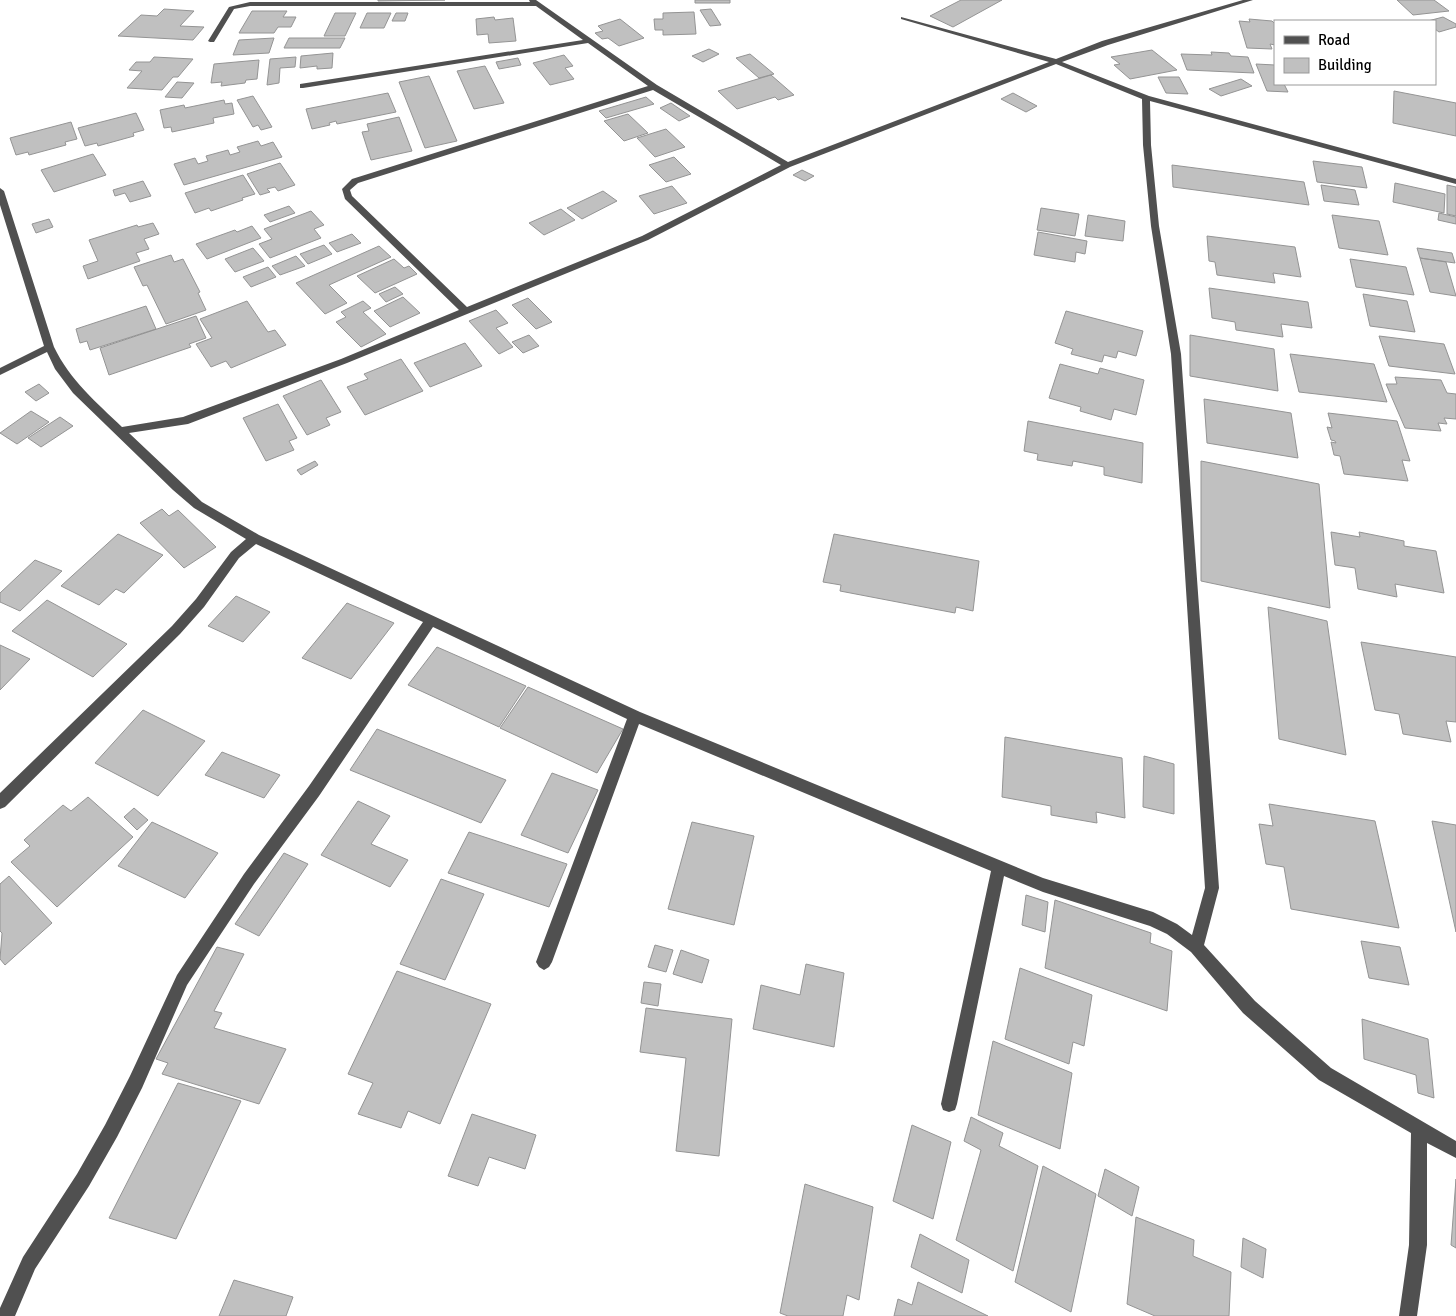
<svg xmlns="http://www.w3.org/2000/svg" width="1456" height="1316" viewBox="0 0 1456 1316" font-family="Signika,sans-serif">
  <rect width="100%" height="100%" fill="#fff"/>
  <path fill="#c0c0c0" stroke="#949494" d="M378 0H445L378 1Z
    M695 0H730V3H695Z
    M961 0H1002L953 27 930 16Z
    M1397 0H1434L1449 11 1413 15Z
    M164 9 194 11 180 26 204 27 193 40 118 36 141 15 157 16Z
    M711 9 721 25 710 26 700 10Z
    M252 11H287L283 17H296L291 27H278L274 33H239Z
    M694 12 696 34 663 35V30H655L654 19H663V13Z
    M335 13H356L345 36H324Z
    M367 13H391L384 28H360Z
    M396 13H408L405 21H392Z
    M494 17 495 20 513 18 516 41 489 43 488 34 477 35 476 19Z
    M1443 17 1456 24V27L1439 32 1435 29V21H1428Z
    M620 19 644 38 619 46 608 38 602 39 595 33 603 31 598 26Z
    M1249 19 1272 21 1275 24V45L1270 44 1272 49 1247 48 1239 21 1250 22Z
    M274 38 269 53 233 55 239 40Z
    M289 38H345L340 48H284Z
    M709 49 719 54 703 62 692 56Z
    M1152 50 1177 70 1130 79 1114 65 1120 64 1111 57Z
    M1211 52 1229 53 1231 56 1248 57 1254 73 1187 70 1181 54 1212 55Z
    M333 53 332 68 317 69V66L300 68 301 56Z
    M750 54 774 74 759 78 736 58Z
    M564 55 573 66 565 68 574 79 550 85 533 63Z
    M154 57 193 59 178 77H173L162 90 127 88 142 71 129 70 136 62H150Z
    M296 57 295 67 280 68 279 83 267 85 270 59Z
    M518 58 521 65 499 69 496 62Z
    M259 60 257 79 246 80 245 83 221 86 222 82 211 83 214 64Z
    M1256 64 1275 65V84H1284L1288 92 1267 91Z
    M485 66 504 103 474 109 457 71Z
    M771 75 794 95 778 100 775 97 737 109 718 91Z
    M429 76 457 141 425 148 399 82Z
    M1158 77H1179L1188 94 1166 93Z
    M1241 79 1252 86 1221 96 1209 89Z
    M177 82 194 83 182 98 165 97Z
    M1394 91 1456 103V136L1393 123Z
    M388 93 396 112 337 124 336 121 329 123 330 125 312 129 306 109Z
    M1013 93 1037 106 1026 112 1001 99Z
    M253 96 269 122 272 127 261 130 258 125 253 127 237 100Z
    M646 97 654 104 606 118 599 111Z
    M224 100 225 104 232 103 234 114 213 118 214 123 172 132 171 127 164 128 160 110 184 105 185 108Z
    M671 103 690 116 679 121 660 108Z
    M136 113 144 130 133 133 134 136 98 146 97 143 85 146 78 128Z
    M628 114 648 133 624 141 604 121Z
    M399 117 412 151 371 160 362 132 369 131 367 124Z
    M71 122 77 139 65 142 66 145 29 155 28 152 16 155 10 138Z
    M666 129 685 147 655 157 637 138Z
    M258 141 261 146 273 142 282 157 184 185 174 164 195 158 198 164 208 161 206 156 228 150 230 155 240 152 237 147Z
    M93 154 106 175 54 192 41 170Z
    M674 157 691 174 666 182 649 165Z
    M1313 161 1362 167 1367 188 1317 182Z
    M280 163 295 185 278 191 275 187 267 189 270 192 260 195 247 174Z
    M1172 165 1304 182 1309 205 1173 187Z
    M802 170 814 176 805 181 793 175Z
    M243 175 255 194 242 198 243 200 211 211 209 208 195 213 185 193Z
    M143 181 151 196 130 202 125 193 115 196 113 190Z
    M1395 183 1445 194 1444 213 1393 202Z
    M1321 185 1355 190 1359 205 1324 201Z
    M1447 185 1456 187V216L1447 214Z
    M672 186 687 203 654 214 639 196Z
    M603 191 617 201 582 219 567 208Z
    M289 206 295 213 270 222 264 215Z
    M1041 208 1079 214 1075 236 1037 230Z
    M561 209 575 220 544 235 529 223Z
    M311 211 324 225 314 229 321 238 270 258 259 244 272 239 264 229Z
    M1439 213 1456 217V224L1438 220Z
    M1088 215 1125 221 1123 241 1085 236Z
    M1332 215 1379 221 1388 255 1339 248Z
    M49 219 53 227 36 233 32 224Z
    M153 223 159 234 144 239 149 249 136 253 140 261 88 279 83 266 98 261 89 240 137 225 138 227Z
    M252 226 261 238 207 259 196 244 235 230 237 232Z
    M1038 232 1087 241 1085 254 1076 252 1075 262 1034 255Z
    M352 234 361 243 337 252 329 243Z
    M1207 236 1295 247 1301 277 1273 273 1275 283 1217 275 1215 262 1209 261Z
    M324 245 332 254 308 264 300 254Z
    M379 246 391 257 329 285 347 303 325 314 296 283Z
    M253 248 264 261 235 272 225 259Z
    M1417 248 1452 253 1455 263 1420 258Z
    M171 255 174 262 183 259 200 292 198 293 206 310 166 324 147 285 143 286 134 267Z
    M296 256 305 266 280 275 272 266Z
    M1420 258 1446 262 1456 296 1430 292Z
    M394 259 404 268 409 266 417 274 375 293 357 276Z
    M1350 259 1406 267 1414 295 1356 287Z
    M268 267 276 277 251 287 243 277Z
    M395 287 403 294 386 302 379 294Z
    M1209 288 1308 302 1312 328 1281 324 1283 337 1236 330 1235 322 1212 318Z
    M1363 294 1407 301 1415 332 1370 326Z
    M403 297 420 313 390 327 374 311Z
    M528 298 552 322 536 329 512 305Z
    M247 301 268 332 275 330 286 345 231 368 226 361 211 367 196 344 212 338 200 319Z
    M363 301 371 308 363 312 386 334 361 347 336 322 346 317 341 312Z
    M146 306 156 329 90 350 87 341 80 343 76 329Z
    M496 310 508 323 496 328 513 347 499 354 469 321Z
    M1066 311 1143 331 1136 356 1118 351 1116 358 1104 355 1102 362 1071 354 1073 349 1055 343Z
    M196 316 206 338 189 344 191 347 109 375 100 348Z
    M529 335 539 346 523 353 512 342Z
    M1190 335 1274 349 1278 391 1190 376Z
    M1379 336 1444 344 1455 374 1389 366Z
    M465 343 482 366 430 387 414 363Z
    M1290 354 1374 364 1387 402 1299 392Z
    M401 359 423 391 365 415 347 387 368 379 364 374Z
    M1060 364 1098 374 1100 368 1144 380 1136 415 1114 409 1111 420 1080 411 1081 407 1049 398Z
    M1395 377 1441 380 1447 393 1456 394V419L1444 418 1447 424 1438 423 1441 431 1405 428 1386 384H1397Z
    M321 380 341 412 326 418 330 425 307 435 283 396Z
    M39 384 49 393 36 401 25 392Z
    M1204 399 1291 413 1298 458 1207 443Z
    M278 404 297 438 289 441 294 450 266 461 243 418Z
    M31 411 49 422 17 444 0 433Z
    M1328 413 1397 421 1410 461 1402 460 1408 481 1344 474 1340 456 1334 455 1331 442 1336 443 1335 441 1331 440 1327 427 1332 428Z
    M60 417 73 426 41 447 28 438Z
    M1028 421 1143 443 1142 483 1104 475V467L1073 461 1072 466 1037 460 1038 454 1024 451Z
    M315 461 318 465 301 475 297 470Z
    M1201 461 1319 484 1330 608 1201 581Z
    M162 509 169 516 178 510 216 547 184 568 140 523Z
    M1331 532 1360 537 1359 532 1404 541V546L1436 551 1444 593 1395 584 1397 597 1358 589 1355 568 1335 565Z
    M118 534 163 555 124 593 116 589 99 605 61 586Z
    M834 534 979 561 973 611 956 607 955 613 840 591 841 585 823 582Z
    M35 560 62 571 20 611 0 602V593Z
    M236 596 270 612 243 642 208 626Z
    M47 600 127 644 93 677 12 631Z
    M347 603 394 623 351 679 302 658Z
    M1268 607 1327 621 1346 755 1279 739Z
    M1361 642 1456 657V722L1446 721 1451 742 1403 734 1399 714 1375 710Z
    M0 645 30 659 0 690Z
    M437 647 526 686 499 727 408 685Z
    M528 687 623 729 597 773 500 728Z
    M143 710 205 741 158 796 95 763Z
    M377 729 506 780 481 823 350 770Z
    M1005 737 1122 758 1125 818 1096 812 1097 823 1051 815V806L1002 797Z
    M222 752 280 775 264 798 205 775Z
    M1144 756 1174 764V814L1143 807Z
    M552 773 598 790 568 853 521 835Z
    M88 797 133 837 57 907 11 862 30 846 24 840 63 805 71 811Z
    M358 801 390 816 371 844 408 860 390 887 321 855Z
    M1269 804 1375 821 1399 928 1291 909 1284 867 1266 864 1259 824 1273 826Z
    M134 808 148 820 137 830 124 817Z
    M1432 821 1456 825V932Z
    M152 822 218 853 185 898 118 866Z
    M692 822 754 836 734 925 668 909Z
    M469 832 567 864 549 907 448 873Z
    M284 853 308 864 259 936 235 924Z
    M9 876 52 923 5 965 0 959 2 933 0 931V884Z
    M441 879 484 894 445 980 400 964Z
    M1026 895 1048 902 1045 932 1022 925Z
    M1055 900 1151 933 1150 943 1172 951 1167 1011 1045 968Z
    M1361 941 1400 947 1409 985 1369 978Z
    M655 945 673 950 666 972 648 967Z
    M217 947 244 954 214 1011 222 1013 214 1028 286 1049 259 1104 162 1074 168 1063 156 1059Z
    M681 950 709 960 702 983 673 974Z
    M806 964 844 973 834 1047 753 1029 761 985 800 995Z
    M1020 968 1092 995 1084 1046 1073 1042 1069 1064 1005 1039Z
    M397 971 491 1004 440 1124 408 1111 401 1128 358 1114 373 1083 348 1074Z
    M644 982 661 984 658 1006 641 1003Z
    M646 1008 732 1019 719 1156 676 1151 686 1058 640 1052Z
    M1362 1019 1428 1039 1434 1098 1418 1093 1416 1075 1364 1059Z
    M993 1041 1072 1073 1060 1149 978 1115Z
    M178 1083 241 1101 176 1239 109 1218Z
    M472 1114 536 1135 525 1169 489 1157 478 1186 448 1176Z
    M971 1117 1003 1133 999 1146 1038 1166 1013 1271 956 1240 981 1150 964 1141Z
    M912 1125 951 1142 933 1219 893 1201Z
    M1043 1166 1096 1194 1071 1312 1015 1282Z
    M1105 1169 1139 1187 1132 1216 1098 1196Z
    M1456 1179V1248L1451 1245Z
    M805 1184 873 1207 859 1300 847 1295 843 1316H788L780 1313Z
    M1136 1217 1194 1240 1193 1256 1231 1272 1229 1316H1155L1127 1304Z
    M920 1234 969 1260 962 1293 911 1267Z
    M1243 1238 1266 1249 1263 1278 1241 1267Z
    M234 1280 293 1297 286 1316H219Z
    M918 1282 988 1316H894L898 1299 912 1305Z"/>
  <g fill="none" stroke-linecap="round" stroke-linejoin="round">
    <path fill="#505050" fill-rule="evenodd" d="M529 0H536L657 85 788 162 1049 62 901 19V17L1056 59 1102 41 1243 0H1253L1108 45 1062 62 1149 96 1456 179V184L1150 101 1151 145 1159 226 1181 354 1219 888 1204 945 1255 1001 1331 1068 1456 1141V1158L1427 1143V1245L1417 1316H1399L1409 1245 1411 1133 1319 1080 1243 1013 1191 952 1167 934 1150 926 1043 892 1004 876 957 1104 955 1110 949 1112 943 1110 941 1104 991 871 639 724 552 962 549 967 544 970 539 967 536 962 627 719 433 627 319 796 254 884 187 985 142 1088 117 1137 89 1186 35 1269 15 1316H0V1308L23 1257 77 1174 105 1125 130 1076 177 975 244 874 309 786 423 622 256 544 239 558 204 607 180 634 5 807 0 809V793L172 626 196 599 231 552 246 539 194 508 173 490 73 393 55 369 47 352 0 375V368L44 346 0 205V188L4 191 54 347C70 380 96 402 122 427L183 417 341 359 459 310 345 199 342 189 352 179 648 86 588 43 303 88H300V84L583 40 536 6H250L234 9 214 42H210L208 41 229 7 250 2H530ZM1056 64 1142 99 1143 145 1151 226 1171 354 1205 888 1192 935 1177 924 1153 912 1043 878 640 712 259 535 202 502 129 433 188 424 347 363 648 240 790 167ZM653 90 781 165 642 236 467 307 352 196 350 190 358 183Z"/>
  </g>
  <rect x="1274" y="20" width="162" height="65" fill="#ffffff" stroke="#999999"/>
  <rect x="1284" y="36" width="25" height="8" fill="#505050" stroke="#999999"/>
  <text x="1318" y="45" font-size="15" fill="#000000">Road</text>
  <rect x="1284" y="58" width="25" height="15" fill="#c0c0c0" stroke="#999999"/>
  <text x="1318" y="70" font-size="15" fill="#000000">Building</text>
</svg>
